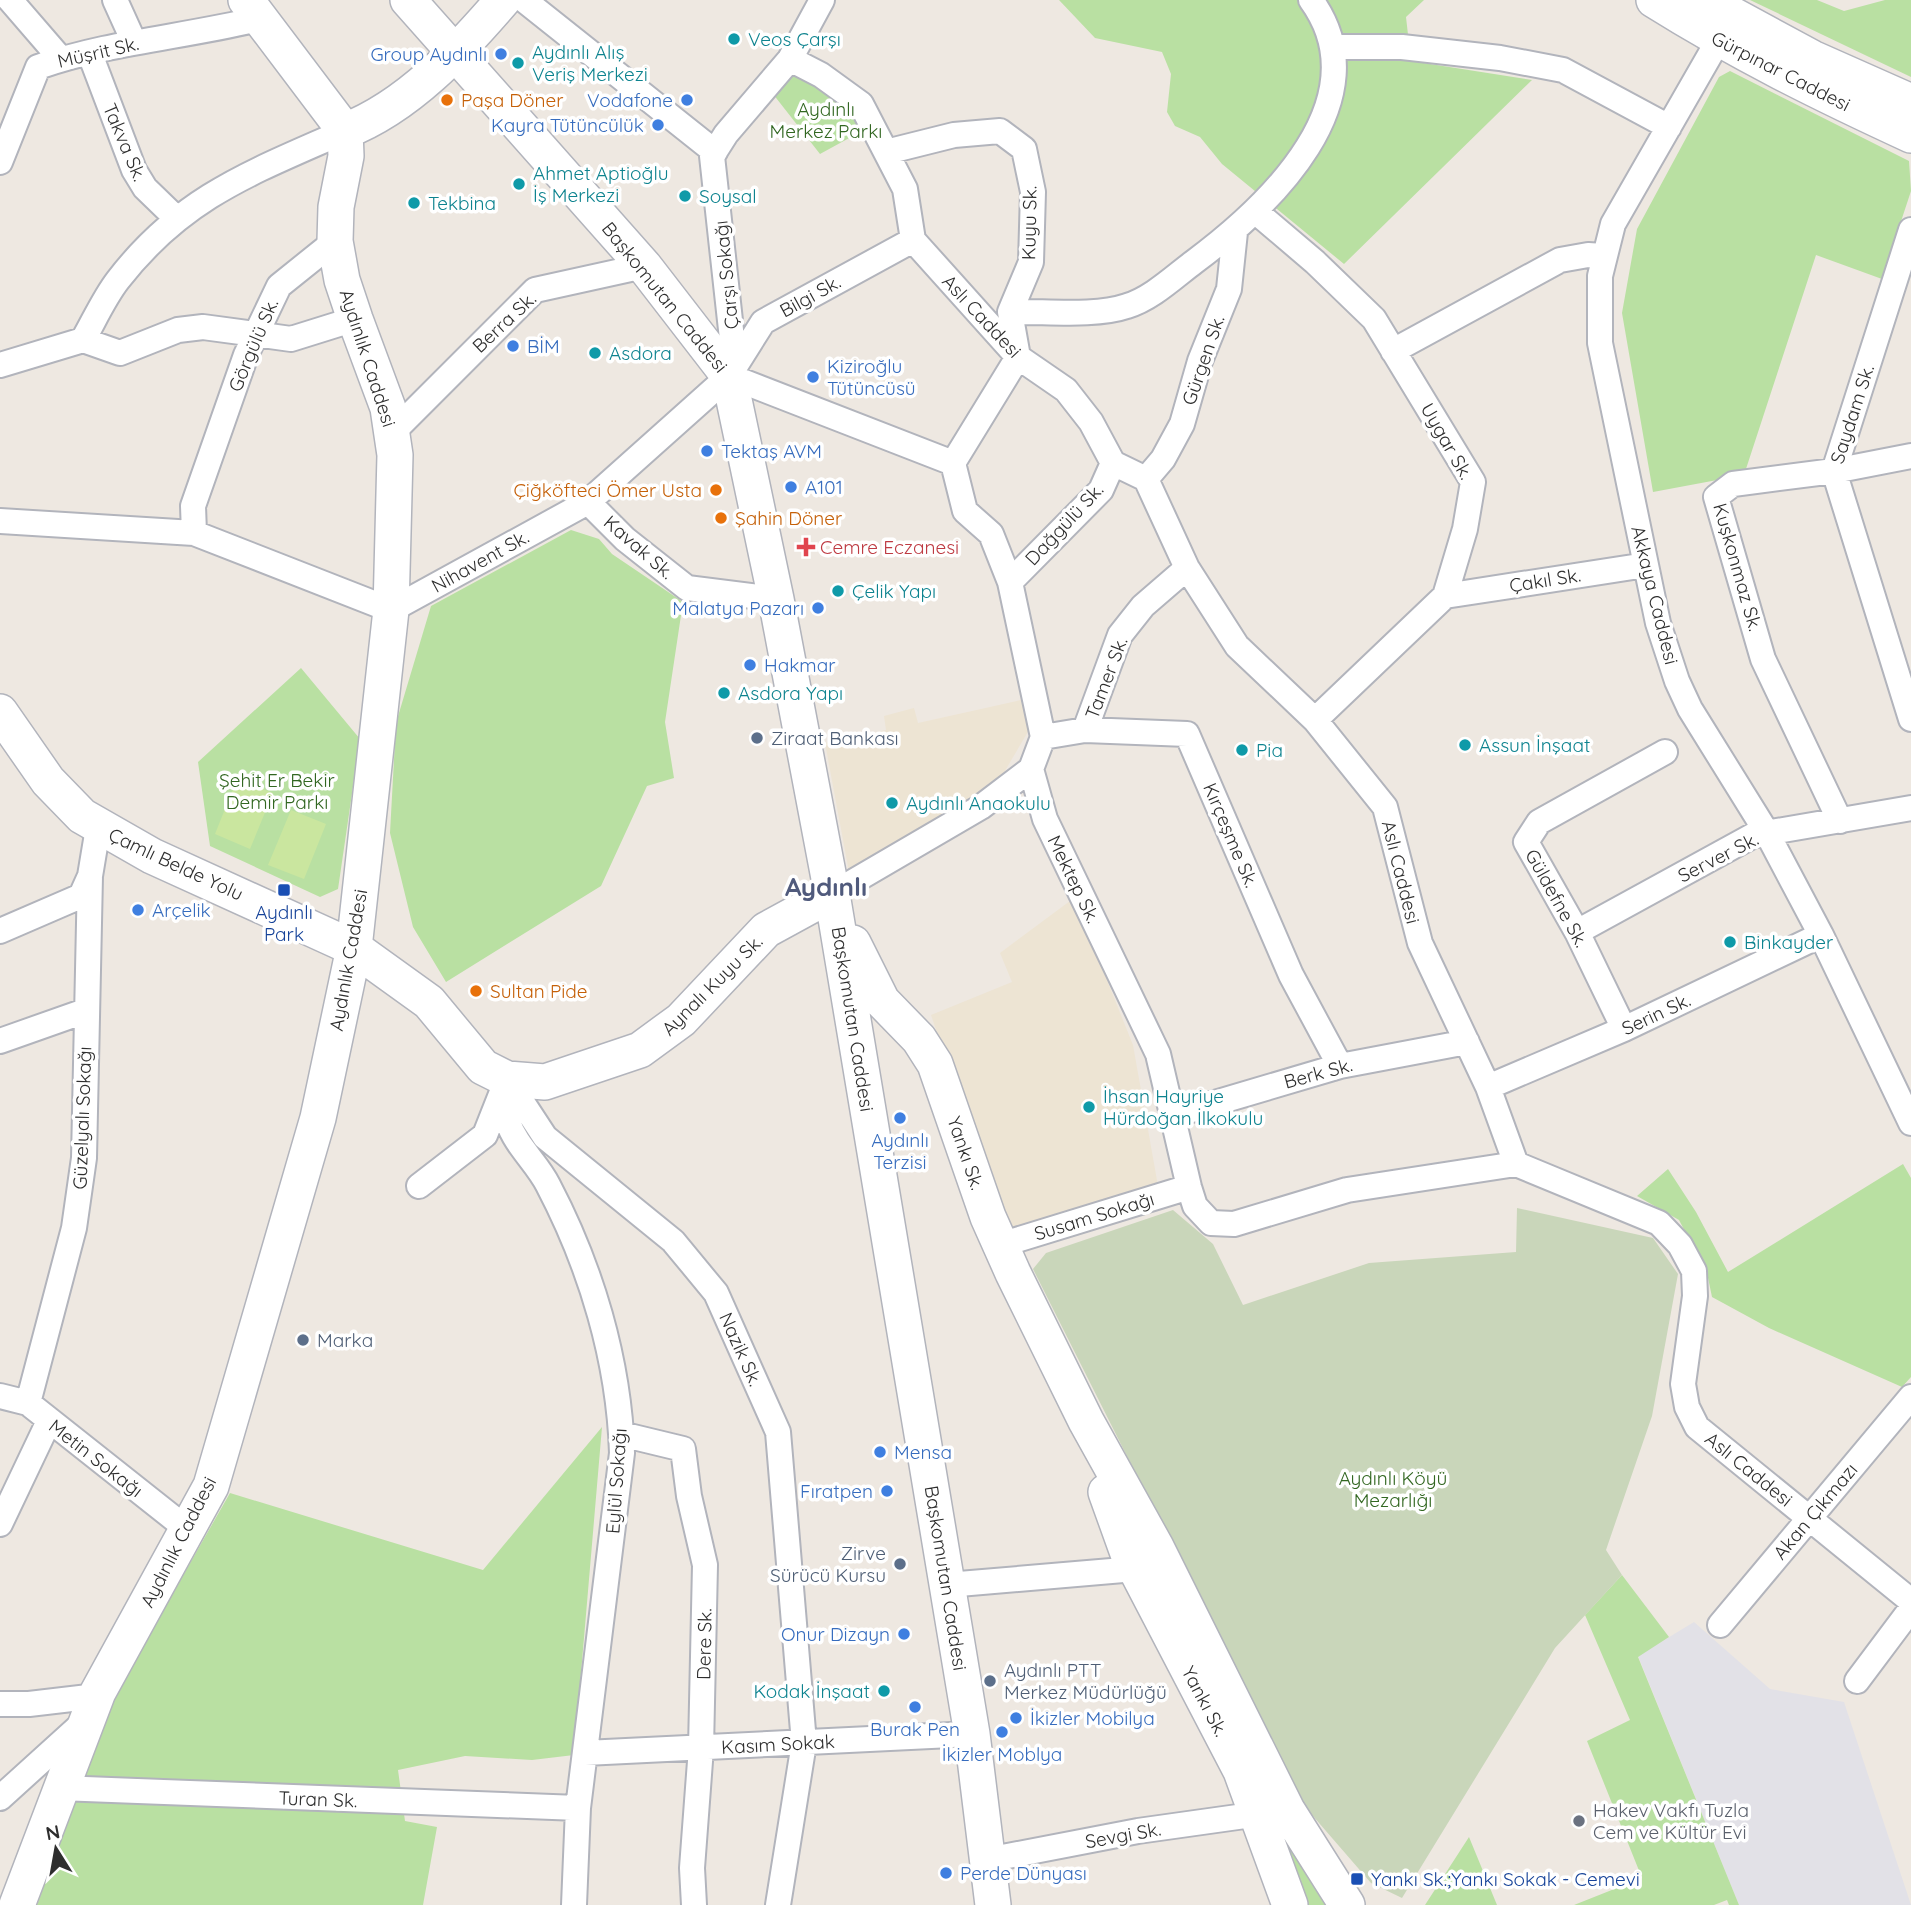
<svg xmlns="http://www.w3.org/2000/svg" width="1911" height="1905" viewBox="0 0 1911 1905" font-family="Quicksand,sans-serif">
  <rect width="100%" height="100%" fill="#eee8e1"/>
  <path fill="#e2e1e7" d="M1694 1622 1770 1689 1844 1702 1911 1905H1739L1638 1656Z"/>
  <path fill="#ede4d3" d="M1021 700 1029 730 999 781 849 872 825 743 886 730 884 716 914 708 918 723Z
    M1074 898 1133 1045 1158 1186 1004 1230 931 1015 1012 982 1000 953Z"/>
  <path fill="#b9e0a2" d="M1059 0H1424L1406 17 1411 61 1532 80 1344 264 1222 164 1200 137 1175 126 1167 112 1171 74 1162 52 1095 38Z
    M1750 0H1817L1844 11 1885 0H1911V77Z
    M793 71 846 102 862 131 820 154 773 94Z
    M1730 71 1909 161 1911 191 1882 279 1816 255 1744 475 1653 492 1622 313 1637 229 1719 77Z
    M571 530 599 539 612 554 683 602 665 722 674 778 647 786 601 886 446 982 413 927 390 833 396 723 431 606Z
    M301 668 360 739 338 889 320 897 210 846 198 762Z
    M1903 1164 1911 1178V1377L1902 1387 1769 1328 1712 1297 1707 1273 1679 1220 1637 1196 1668 1169 1696 1212 1728 1272Z
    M602 1427 574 1755 532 1760 465 1756 398 1770 405 1821 437 1827 423 1905H37L112 1700 230 1493 483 1570Z
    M1622 1575 1669 1637 1638 1657 1739 1905H1729L1727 1900 1714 1905H1574L1642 1878 1587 1741 1630 1720 1585 1615Z
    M1251 1768 1338 1905H1298Z
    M1469 1837 1497 1905H1425Z"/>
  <path fill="#c9d6ba" d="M1517 1208 1653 1238 1678 1274 1652 1416 1606 1550 1622 1575 1555 1648 1402 1898 1371 1883 1300 1801 1033 1269 1046 1253 1173 1210 1213 1244 1243 1305 1369 1263 1516 1252Z"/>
  <path fill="#cae69f" d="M237 779 273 793 250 849 215 834Z
    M291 810 326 824 304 879 268 865Z"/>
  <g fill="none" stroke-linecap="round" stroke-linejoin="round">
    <g stroke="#b2b4bc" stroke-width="28">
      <path id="street" d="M10 0 61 59
        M115 0 134 42
        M524 0 715 152
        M1736 44 1718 41 1613 224 1600 276V343L1658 623 1677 681 1690 709 1767 833 1821 935 1911 1123
        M1334 47H1402L1500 58 1563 70 1669 127
        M90 54 134 170 145 188 176 218
        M790 59 821 75 861 104 905 189 913 240 1018 357 1066 390 1091 422 1113 463 1146 479 1187 568 1237 646 1315 720 1385 807 1420 943 1488 1087 1516 1164 1659 1223 1680 1245 1694 1271 1695 1296 1683 1384 1687 1407 1697 1427 1911 1601
        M886 152 954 135 1000 131 1024 149 1033 192 1031 262 1010 312 1018 357 953 463
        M0 162 38 67C109 42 185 37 258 19
        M1255 211 1315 262 1374 319 1473 482 1465 529 1445 596 1315 720
        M1911 230 1834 471 1911 719
        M1010 312C1044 311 1095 317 1127 306 1151 299 1174 277 1194 262 1269 206 1383 99 1311 0
        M83 340C94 321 104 298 118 280 183 196 253 172 345 131
        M1393 351 1560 260 1588 255 1603 256
        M0 365 83 340 120 353 178 330 203 327 291 339 355 319
        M730 372 733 348 712 156 726 134 790 59 822 0
        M729 376 953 463 965 511 991 534 1010 582 1043 737 1031 769 1045 819 1158 1054 1189 1187 1195 1206 1211 1223 1234 1224 1347 1190 1516 1164
        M394 431 535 290 644 266
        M1146 479 1163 459 1182 424 1200 361 1229 289 1235 232
        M588 502 625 539 687 588 776 599
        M0 521 194 533 391 610 588 502 729 376 763 322 913 240
        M194 533 193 506 246 355 279 286 335 241
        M1010 582 1101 490 1113 463
        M1445 596 1646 565
        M1085 730 1120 635 1143 606 1187 568
        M1043 737 1085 730 1187 734 1291 975 1340 1066
        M1840 821 1763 659 1716 497 1733 484 1834 471 1911 456
        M832 894 981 807 1031 769
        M0 931 81 896 90 876
        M1577 932 1754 835 1911 808
        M1624 1029 1577 932 1526 842 1539 822 1665 752
        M0 1041 85 1011
        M507 1079 545 1137 673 1241 716 1293 778 1432 804 1743 778 1905
        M507 1079C507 1092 504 1109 508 1122 516 1146 537 1163 548 1185 591 1267 619 1360 622 1453L578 1808 574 1905
        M1488 1087 1624 1029 1821 935
        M1171 1116 1340 1066 1467 1042
        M419 1186 485 1135 502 1092
        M1000 1245 1189 1187
        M0 1396 28 1403 187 1529
        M28 1403 74 1228 84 1158 90 876 98 828
        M621 1434 683 1449 689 1496 705 1565 701 1748 692 1868 694 1905
        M0 1524 49 1421
        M947 1585 1135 1569
        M1720 1625 1911 1397
        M1857 1681 1911 1609
        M0 1704H29L97 1696
        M585 1753 972 1734
        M59 1788 578 1808
        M0 1798 83 1723
        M987 1860 1138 1831 1259 1814"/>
    </g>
    <g stroke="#b2b4bc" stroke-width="38">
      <path id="secondary" d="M408 0 644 266 729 376 776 599 832 894 972 1734 993 1905
        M1654 0C1737 52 1822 94 1911 135
        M1705 0 1812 58 1911 102
        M345 131C409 106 459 51 503 0
        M0 712 48 781 82 816 152 856 354 948 429 1002 483 1067 507 1079 545 1082 640 1050 681 1020 766 930 832 894
        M853 943 882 1001 919 1039 935 1064 988 1217 1013 1273 1086 1421 1156 1547 1287 1810 1347 1905
        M1106 1492 1129 1556 1241 1771 1290 1905
        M17 1905 98 1692 211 1486 318 1118 354 948 391 610 395 455 388 408 355 319 342 280 335 241 336 207 346 156 345 131 246 0"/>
    </g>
    <use href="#street" stroke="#fff" stroke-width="24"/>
    <use href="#secondary" stroke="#fff" stroke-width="35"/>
  </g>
  <g fill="#0f9aa8" stroke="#fff" stroke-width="2.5">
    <circle cx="734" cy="39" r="7"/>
    <circle cx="518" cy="63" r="7"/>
    <circle cx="519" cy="184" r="7"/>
    <circle cx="685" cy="196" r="7"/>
    <circle cx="414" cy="203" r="7"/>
    <circle cx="595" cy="353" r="7"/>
    <circle cx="838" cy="591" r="7"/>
    <circle cx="724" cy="693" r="7"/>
    <circle cx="1465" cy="745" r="7"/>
    <circle cx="1242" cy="750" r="7"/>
    <circle cx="892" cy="803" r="7"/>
    <circle cx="1730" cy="942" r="7"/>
    <circle cx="1089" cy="1107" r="7"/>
    <circle cx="884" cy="1691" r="7"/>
  </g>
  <g fill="#3f7fe0" stroke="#fff" stroke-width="2.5">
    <circle cx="501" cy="54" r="7"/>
    <circle cx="687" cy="100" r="7"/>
    <circle cx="658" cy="125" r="7"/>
    <circle cx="513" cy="346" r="7"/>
    <circle cx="813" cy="377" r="7"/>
    <circle cx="707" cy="451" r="7"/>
    <circle cx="791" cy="487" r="7"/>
    <circle cx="818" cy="608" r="7"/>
    <circle cx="750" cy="665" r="7"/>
    <circle cx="138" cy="910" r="7"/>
    <circle cx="900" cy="1118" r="7"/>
    <circle cx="880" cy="1452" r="7"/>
    <circle cx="887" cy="1491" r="7"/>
    <circle cx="904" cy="1634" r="7"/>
    <circle cx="915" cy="1707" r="7"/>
    <circle cx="1016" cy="1718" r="7"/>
    <circle cx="1002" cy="1732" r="7"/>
    <circle cx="946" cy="1873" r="7"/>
  </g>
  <g fill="#e8710a" stroke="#fff" stroke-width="2.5">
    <circle cx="447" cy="100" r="7"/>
    <circle cx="716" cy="490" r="7"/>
    <circle cx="721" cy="518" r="7"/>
    <circle cx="476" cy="991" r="7"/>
  </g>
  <path fill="#e0444e" stroke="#fff" stroke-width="2.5" d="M802.5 536.5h7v7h7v7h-7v7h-7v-7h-7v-7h7z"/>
  <g fill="#5c6f8a" stroke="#fff" stroke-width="2.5">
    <circle cx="757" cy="738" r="7"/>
    <circle cx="303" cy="1340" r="7"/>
    <circle cx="900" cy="1564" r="7"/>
    <circle cx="990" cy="1681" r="7"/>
  </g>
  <g fill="#1a4fb4" stroke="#fff" stroke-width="2.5">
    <rect x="277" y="883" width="14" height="14" rx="3.5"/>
    <rect x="1350" y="1872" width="14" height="14" rx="3.5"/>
  </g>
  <circle fill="#6b7280" stroke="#fff" stroke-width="2.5" cx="1579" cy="1821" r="7"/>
  <g text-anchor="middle" stroke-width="7" stroke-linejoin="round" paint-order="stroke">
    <g font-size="19" fill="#0d838f" stroke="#fff" text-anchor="start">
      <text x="748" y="46">Veos Çarşı</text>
      <text x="532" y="59">Aydınlı Alış<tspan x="532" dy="22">Veriş Merkezi</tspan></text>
      <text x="533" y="180">Ahmet Aptioğlu<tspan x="533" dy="22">İş Merkezi</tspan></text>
      <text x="699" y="203">Soysal</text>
      <text x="428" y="210">Tekbina</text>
      <text x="609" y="360">Asdora</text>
      <text x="852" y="598">Çelik Yapı</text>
      <text x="738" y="700">Asdora Yapı</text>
      <text x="1479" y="752">Assun İnşaat</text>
      <text x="1256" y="757">Pia</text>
      <text x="906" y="810">Aydınlı Anaokulu</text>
      <text x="1744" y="949">Binkayder</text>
      <text x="1103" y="1103">İhsan Hayriye<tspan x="1103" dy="22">Hürdoğan İlkokulu</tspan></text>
      <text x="870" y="1698" text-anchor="end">Kodak İnşaat</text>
    </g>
    <g font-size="19" fill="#2e2e2e" stroke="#fff">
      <text transform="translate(98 52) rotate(-13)" y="7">Müşrit Sk.</text>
      <text transform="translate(1781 71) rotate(27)" y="7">Gürpınar Caddesi</text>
      <text transform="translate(125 142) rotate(67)" y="7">Takva Sk.</text>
      <text transform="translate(1029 223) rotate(-89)" y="7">Kuyu Sk.</text>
      <text transform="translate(726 275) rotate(-96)" y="7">Çarşı Sokağı</text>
      <text transform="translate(810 296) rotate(-29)" y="7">Bilgi Sk.</text>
      <text transform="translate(665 297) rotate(51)" y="7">Başkomutan Caddesi</text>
      <text transform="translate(982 316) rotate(47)" y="7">Aslı Caddesi</text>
      <text transform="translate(504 322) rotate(-43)" y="7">Berra Sk.</text>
      <text transform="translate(253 345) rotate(-67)" y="7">Görgülü Sk.</text>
      <text transform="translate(368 358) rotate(72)" y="7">Aydınlık Caddesi</text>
      <text transform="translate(1203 360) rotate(-71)" y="7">Gürgen Sk.</text>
      <text transform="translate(1852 414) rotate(-72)" y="7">Saydam Sk.</text>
      <text transform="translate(1447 441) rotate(60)" y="7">Uygar Sk.</text>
      <text transform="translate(1064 524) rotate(-47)" y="7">Dağgülü Sk.</text>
      <text transform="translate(639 547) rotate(41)" y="7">Kavak Sk.</text>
      <text transform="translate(480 561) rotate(-29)" y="7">Nihavent Sk.</text>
      <text transform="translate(1738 567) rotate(74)" y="7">Kuşkonmaz Sk.</text>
      <text transform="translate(1545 580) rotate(-9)" y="7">Çakıl Sk.</text>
      <text transform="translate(1655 595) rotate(76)" y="7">Akkaya Caddesi</text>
      <text transform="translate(1106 678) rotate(-69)" y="7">Tamer Sk.</text>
      <text transform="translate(1231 835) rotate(67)" y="7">Kırçeşme Sk.</text>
      <text transform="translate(1718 857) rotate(-27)" y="7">Server Sk.</text>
      <text transform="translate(176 864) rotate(25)" y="7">Çamlı Belde Yolu</text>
      <text transform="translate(1401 872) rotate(76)" y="7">Aslı Caddesi</text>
      <text transform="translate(1074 879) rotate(64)" y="7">Mektep Sk.</text>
      <text transform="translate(1557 898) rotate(61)" y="7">Güldefne Sk.</text>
      <text transform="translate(348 960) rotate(-80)" y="7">Aydınlık Caddesi</text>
      <text transform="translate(712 985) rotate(-45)" y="7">Aynalı Kuyu Sk.</text>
      <text transform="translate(1656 1014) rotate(-25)" y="7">Serin Sk.</text>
      <text transform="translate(853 1019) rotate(81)" y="7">Başkomutan Caddesi</text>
      <text transform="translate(1318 1073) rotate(-15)" y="7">Berk Sk.</text>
      <text transform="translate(82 1118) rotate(-88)" y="7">Güzelyalı Sokağı</text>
      <text transform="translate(966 1153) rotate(71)" y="7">Yankı Sk.</text>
      <text transform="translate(1094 1216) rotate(-17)" y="7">Susam Sokağı</text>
      <text transform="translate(741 1349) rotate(66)" y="7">Nazik Sk.</text>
      <text transform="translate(96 1458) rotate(38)" y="7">Metin Sokağı</text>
      <text transform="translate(1749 1469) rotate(39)" y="7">Aslı Caddesi</text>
      <text transform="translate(616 1481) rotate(-86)" y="7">Eylül Sokağı</text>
      <text transform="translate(1815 1511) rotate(-50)" y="7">Akan Çıkmazı</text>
      <text transform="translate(178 1542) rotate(-63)" y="7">Aydınlık Caddesi</text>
      <text transform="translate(946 1578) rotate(81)" y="7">Başkomutan Caddesi</text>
      <text transform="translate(704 1644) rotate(-89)" y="7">Dere Sk.</text>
      <text transform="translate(1205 1701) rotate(62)" y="7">Yankı Sk.</text>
      <text transform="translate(778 1744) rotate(-3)" y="7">Kasım Sokak</text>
      <text transform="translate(318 1799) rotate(2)" y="7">Turan Sk.</text>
      <text transform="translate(1123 1835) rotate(-10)" y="7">Sevgi Sk.</text>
    </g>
    <g font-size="19" fill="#366cbe" stroke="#fff" text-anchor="start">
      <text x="487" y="61" text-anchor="end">Group Aydınlı</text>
      <text x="673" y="107" text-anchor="end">Vodafone</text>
      <text x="644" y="132" text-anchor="end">Kayra Tütüncülük</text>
      <text x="527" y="353">BİM</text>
      <text x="827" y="373">Kiziroğlu<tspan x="827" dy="22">Tütüncüsü</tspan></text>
      <text x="721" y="458">Tektaş AVM</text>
      <text x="805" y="494">A101</text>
      <text x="804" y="615" text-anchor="end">Malatya Pazarı</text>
      <text x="764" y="672">Hakmar</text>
      <text x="152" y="917">Arçelik</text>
      <text x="900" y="1147" text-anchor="middle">Aydınlı<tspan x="900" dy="22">Terzisi</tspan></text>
      <text x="894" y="1459">Mensa</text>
      <text x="873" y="1498" text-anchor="end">Fıratpen</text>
      <text x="890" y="1641" text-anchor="end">Onur Dizayn</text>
      <text x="1030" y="1725">İkizler Mobilya</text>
      <text x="915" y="1736" text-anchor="middle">Burak Pen</text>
      <text x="1002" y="1761" text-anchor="middle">İkizler Moblya</text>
      <text x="960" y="1880">Perde Dünyası</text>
    </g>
    <g font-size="19" fill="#c56008" stroke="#fff" text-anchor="start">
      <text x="461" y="107">Paşa Döner</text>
      <text x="702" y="497" text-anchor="end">Çiğköfteci Ömer Usta</text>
      <text x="735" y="525">Şahin Döner</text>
      <text x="490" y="998">Sultan Pide</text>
    </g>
    <g font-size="19" fill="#326721" stroke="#fff">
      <text x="826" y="116">Aydınlı<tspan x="826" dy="22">Merkez Parkı</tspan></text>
      <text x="277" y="787">Şehit Er Bekir<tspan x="277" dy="22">Demir Parkı</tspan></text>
      <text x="1393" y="1485">Aydınlı Köyü<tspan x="1393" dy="22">Mezarlığı</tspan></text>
    </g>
    <g font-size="19" fill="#be3a42" stroke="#fff" text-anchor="start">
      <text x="820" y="554">Cemre Eczanesi</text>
    </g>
    <g font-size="19" fill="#4e5e75" stroke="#fff" text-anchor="start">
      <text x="771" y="745">Ziraat Bankası</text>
      <text x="317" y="1347">Marka</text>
      <text x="886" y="1560" text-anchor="end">Zirve<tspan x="886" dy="22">Sürücü Kursu</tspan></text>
      <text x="1004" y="1677">Aydınlı PTT<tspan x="1004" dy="22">Merkez Müdürlüğü</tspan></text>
    </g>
    <g font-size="19" fill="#164399" stroke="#fff">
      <text x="284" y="919">Aydınlı<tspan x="284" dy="22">Park</tspan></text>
      <text x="1371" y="1886" text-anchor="start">Yankı Sk.;Yankı Sokak - Cemevi</text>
    </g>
    <g font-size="19" fill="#5b616d" stroke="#fff" text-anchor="start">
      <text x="1593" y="1817">Hakev Vakfı Tuzla<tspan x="1593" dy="22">Cem ve Kültür Evi</tspan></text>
    </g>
    <g font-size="26" font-weight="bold" fill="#505a7c" stroke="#fff">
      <text x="826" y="896">Aydınlı</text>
    </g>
  </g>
  <g transform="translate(56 1849) rotate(349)" stroke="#ffffff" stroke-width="5" paint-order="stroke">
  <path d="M0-5L12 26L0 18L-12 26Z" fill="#2e2e2e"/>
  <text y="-10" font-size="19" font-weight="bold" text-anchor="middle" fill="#2e2e2e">N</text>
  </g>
</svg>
